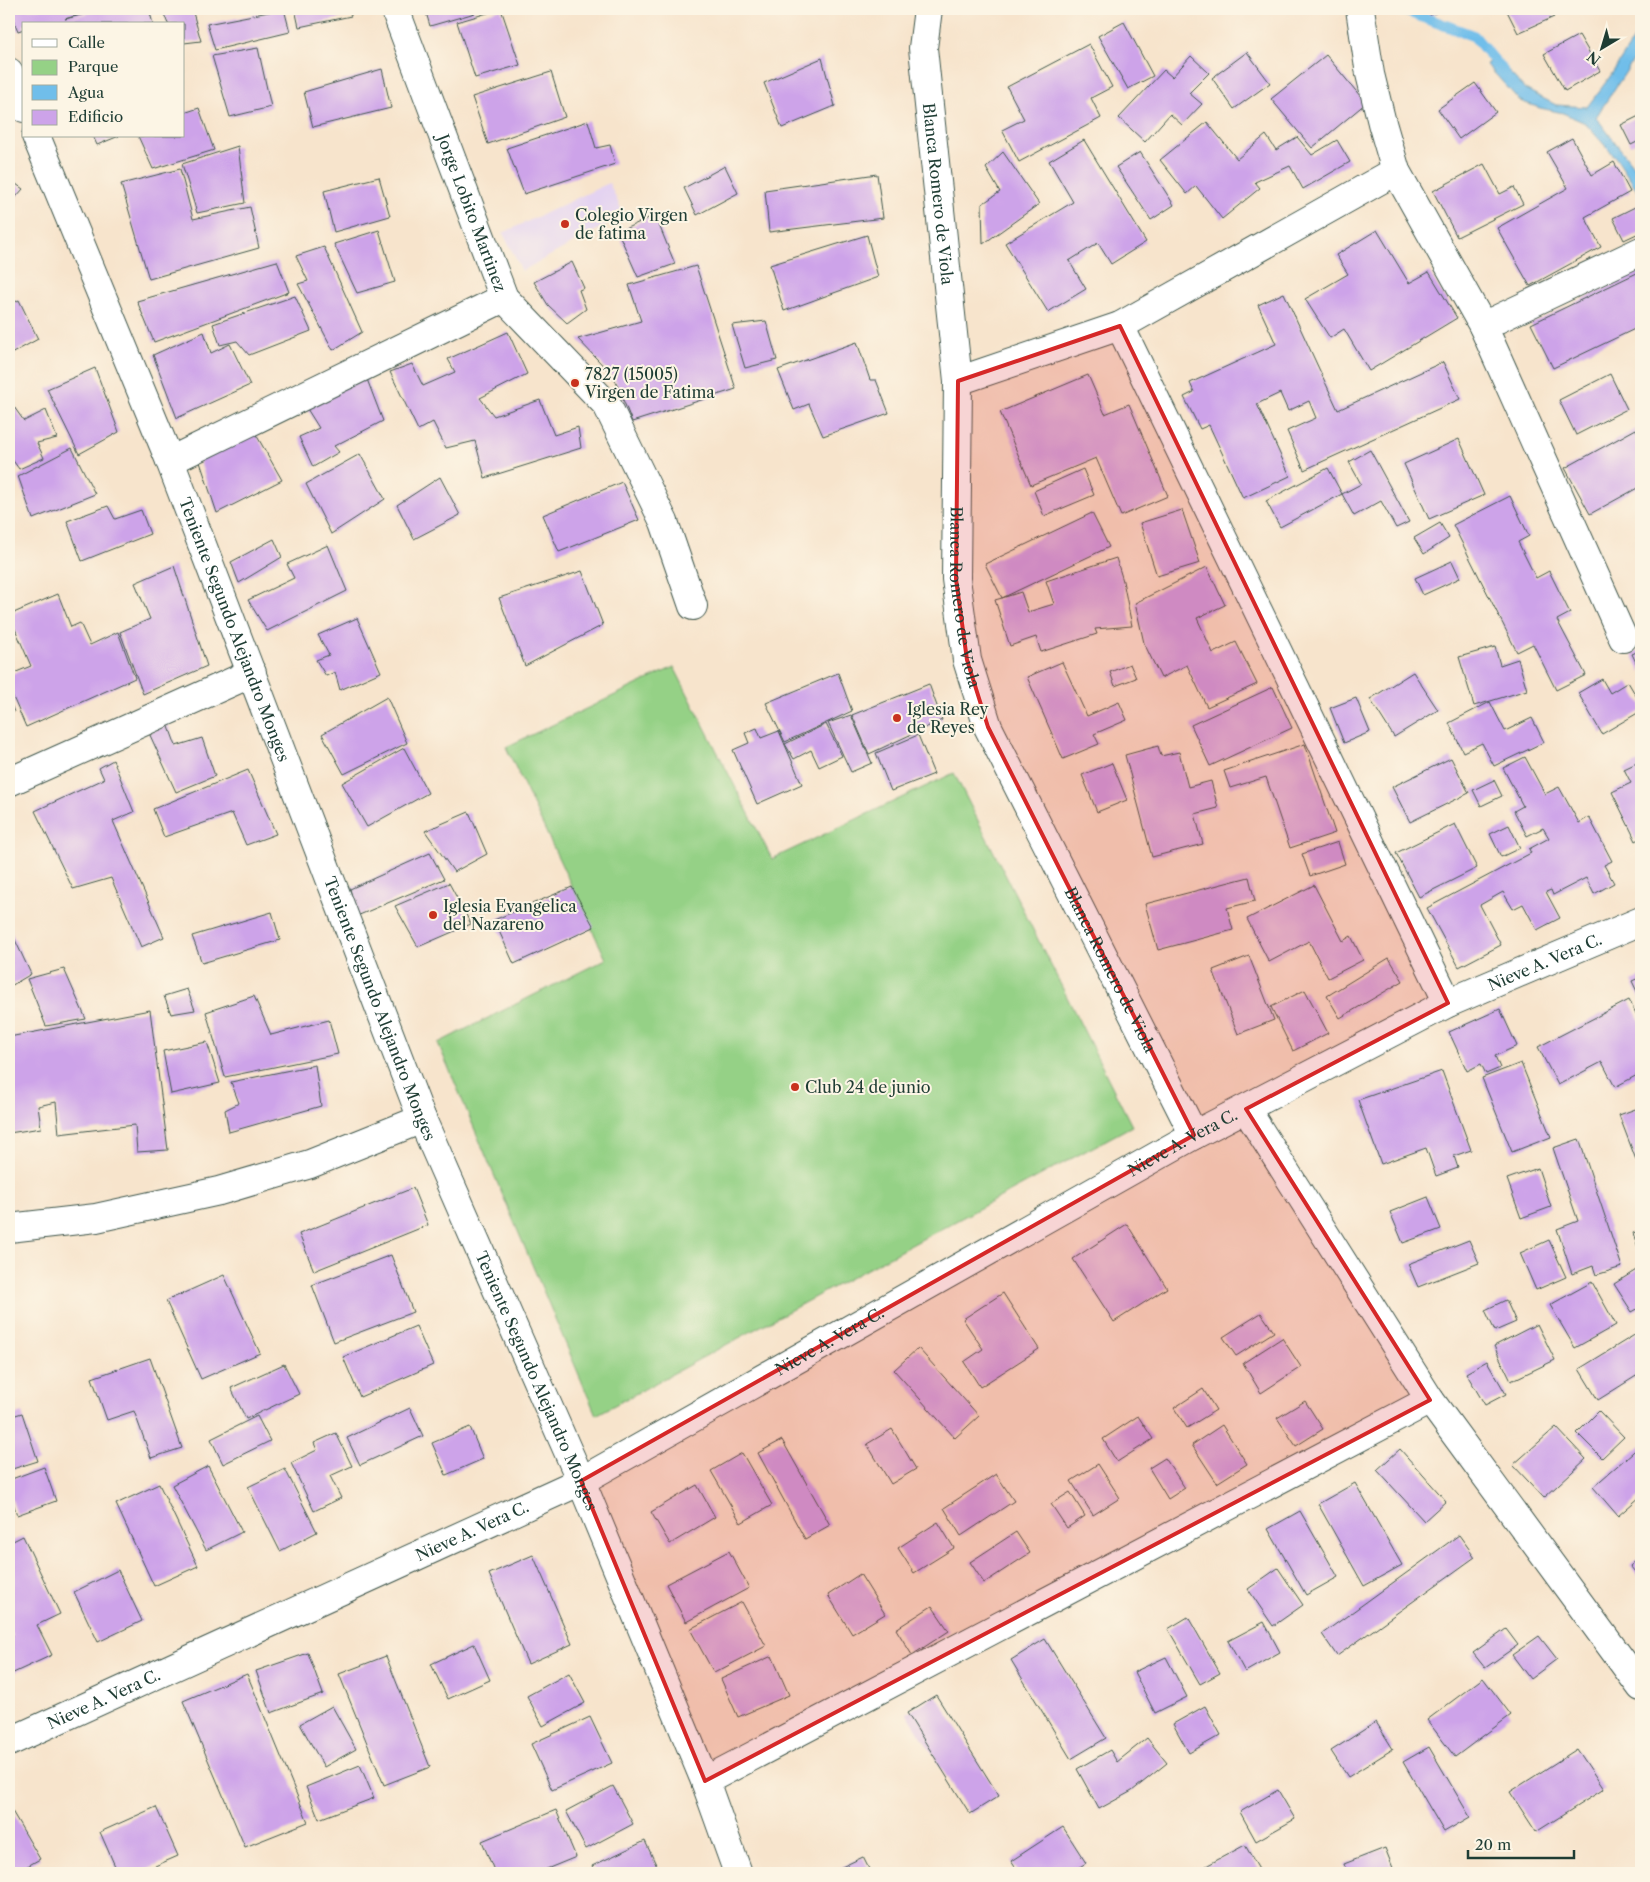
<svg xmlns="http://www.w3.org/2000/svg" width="1650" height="1882" viewBox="0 0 1650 1882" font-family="'Libre Caslon Text',serif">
  <rect width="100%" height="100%" fill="#fcf5e5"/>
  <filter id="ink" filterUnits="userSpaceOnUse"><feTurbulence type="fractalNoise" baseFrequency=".02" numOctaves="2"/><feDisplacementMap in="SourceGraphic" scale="10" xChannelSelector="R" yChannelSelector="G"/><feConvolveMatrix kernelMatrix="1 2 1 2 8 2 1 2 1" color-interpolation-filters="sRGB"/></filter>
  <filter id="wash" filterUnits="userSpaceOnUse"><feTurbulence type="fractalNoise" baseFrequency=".0096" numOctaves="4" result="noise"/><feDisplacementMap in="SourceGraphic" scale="20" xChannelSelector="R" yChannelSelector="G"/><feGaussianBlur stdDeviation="1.12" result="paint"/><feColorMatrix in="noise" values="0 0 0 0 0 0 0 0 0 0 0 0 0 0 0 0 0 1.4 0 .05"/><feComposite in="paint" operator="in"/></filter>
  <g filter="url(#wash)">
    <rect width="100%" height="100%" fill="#f7e4cc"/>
    <path fill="#e4d3f1" d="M609 183 624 215 522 271 503 233Z"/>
    <path fill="#95d186" stroke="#5a875d" d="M674 667 772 859 954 773 1132 1126 596 1415 438 1043 606 959 506 747Z"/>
    <path fill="#70beea" stroke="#487e8f" d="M1641 28V49L1596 117 1641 176V196L1616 158 1585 123 1563 113 1540 108 1520 101 1486 64 1496 58 1525 89 1556 105 1587 107 1609 78Z"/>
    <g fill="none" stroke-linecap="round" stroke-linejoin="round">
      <path stroke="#70beea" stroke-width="11" d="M1401 9 1474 36 1503 71"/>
    </g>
    <g id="blocks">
      <path fill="#cda3e9" d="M9 9H97L65 19 105 9H149L153 24H24V29L18 31Z
        M162 9H192L201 41 184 43V24H168Z
        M284 9 290 32 215 50 207 24Z
        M295 9H350L351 16 299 27Z
        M425 9H473L475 13 430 26Z
        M501 9 520 65 475 78 457 22Z
        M1427 9H1445L1430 15Z
        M1506 9H1550L1554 17 1518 33Z
        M1124 22 1153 76 1128 89 1098 36Z
        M1579 35 1600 71 1565 91 1544 54Z
        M1089 44 1112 87 1091 98 1101 118 1019 162 1002 130 1024 119 1007 87Z
        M258 48 271 107 230 117 212 56Z
        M1247 52 1270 83 1234 109 1212 78Z
        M1326 55 1366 103 1312 148 1271 99Z
        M1191 56 1209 73 1189 93 1202 104 1182 125 1170 114 1145 142 1119 118 1164 70 1172 77Z
        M822 58 835 106 782 128 764 83Z
        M382 69 391 108 313 127 304 92Z
        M551 72 565 117 488 144 472 97Z
        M1475 83 1496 112 1459 139 1438 109Z
        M199 108 214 150 153 169 138 136H184V113Z
        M1641 115V140L1631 145 1621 125Z
        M588 121 596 148 610 145 615 164 524 194 507 148Z
        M1207 122 1237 159 1266 135 1276 150 1297 137 1312 155 1337 140 1350 162 1303 189 1290 166 1255 182 1260 188 1222 219 1196 186 1187 194 1160 160Z
        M93 136H119L97 145Z
        M1572 138 1592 175 1614 162 1630 192 1585 217 1601 247 1530 286 1497 228 1568 188 1547 152Z
        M1084 140 1146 242 1111 264 1098 243 1069 261 1086 289 1048 312 1005 243 1073 202 1049 161Z
        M238 146 245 203 197 213 182 164Z
        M1003 152 1039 204 983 244 982 204 1000 192 986 168Z
        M1140 152 1174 205 1151 220 1116 167Z
        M1484 164 1500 194 1514 187 1523 204 1457 237 1433 191Z
        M725 166 738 193 697 215 684 188Z
        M180 169 193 219 250 207 259 248 149 279 121 184Z
        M877 174 883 218 769 232 765 190Z
        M379 177 390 216 334 232 324 191Z
        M9 179 23 189 9 205Z
        M1641 204V232L1624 240 1613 218Z
        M655 215 675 264 638 277 618 232Z
        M379 230 395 282 357 293 334 244Z
        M1377 230 1409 283 1429 272 1457 318 1369 371 1344 329 1330 338 1305 299 1348 274 1336 255Z
        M867 235 878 277 784 311 770 265Z
        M324 247 362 332 333 350 298 284 308 281 296 256Z
        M277 261 289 292 154 342 137 301Z
        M572 262 584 288 579 290 586 309 567 323 548 305 534 282Z
        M696 266 736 389 632 422 614 377 578 339 641 321 629 285Z
        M1641 271V326L1553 368 1531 324Z
        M1284 293 1338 410 1443 362 1460 399 1304 470 1287 431 1316 418 1309 401 1288 411 1280 393 1257 404 1290 476 1243 498 1209 425 1200 429 1184 397 1194 392 1190 383 1276 344 1258 305Z
        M295 296 311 331 249 355 237 341 220 345 213 324Z
        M19 300 38 339 9 355V305Z
        M766 321 777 360 745 368 732 325Z
        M204 332 211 353 230 344 250 385 177 418 153 355Z
        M508 332 527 374 480 398 494 416 540 400 554 435 578 427 581 448 485 478 475 441 446 448 433 422 418 430 390 372 412 364 423 386 455 372 448 359Z
        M857 342 870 380H876L889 413 823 436 809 404 794 410 778 370Z
        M95 368 119 432 79 454 47 389Z
        M365 374 383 421 334 446 339 452 313 467 299 437 319 428 304 404Z
        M1610 374 1627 409 1576 435 1559 400Z
        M1088 375 1105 414 1129 404 1168 496 1121 516 1096 458 1031 485 1000 412Z
        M9 400 24 421 46 410 57 438 37 443 44 458 19 469 9 455Z
        M1636 429 1641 439V486L1590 514 1565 468Z
        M254 431 282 480 217 513 199 459Z
        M1459 439 1484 495 1429 519 1404 464Z
        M72 448 95 494 33 519 18 476Z
        M1370 450 1409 522 1396 528 1381 501 1354 516 1342 494 1361 484 1349 462Z
        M360 454 385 499 331 534 306 484Z
        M1328 468 1342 494 1280 527 1266 501Z
        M1083 469 1094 495 1044 516 1034 491Z
        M440 477 460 515 414 539 397 505Z
        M622 482 639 520 559 552 543 515Z
        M1510 496 1529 536 1518 542 1536 578 1549 571 1570 613 1557 620 1586 675 1556 690 1533 644 1517 652 1453 525Z
        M108 506 115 519 141 510 150 534 82 561 67 521Z
        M1182 510 1200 563 1157 576 1140 523Z
        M1092 513 1109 547 1002 598 1021 592 1028 612 1054 604 1046 581 1116 558 1123 581 1132 626 1095 629 1097 634 1041 652 1036 637 1010 646 995 600 1002 598 985 564Z
        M1440 523 1449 538 1424 554 1414 538Z
        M274 539 282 557 239 583 231 562Z
        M328 545 347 591 267 631 248 600 294 578 287 564Z
        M1452 561 1460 578 1423 595 1415 578Z
        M174 566 207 666 143 694 120 632 150 619 135 583Z
        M1207 567 1225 605 1197 618 1213 653 1236 642 1257 684 1207 707 1187 665 1161 678 1144 643 1135 603Z
        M582 571 603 625 525 666 499 598Z
        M58 594 71 627 80 623 90 645 118 632 135 678 26 727 9 688V675L31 666 9 615Z
        M357 618 381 672 340 690 335 672 326 676 316 660 329 655 318 635Z
        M1495 647 1500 665 1518 659 1527 690 1474 706 1459 657Z
        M1641 650V673L1632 654Z
        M1062 662 1087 716 1119 702 1127 720 1094 734 1099 744 1063 759 1027 677Z
        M1130 664 1136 678 1115 686 1110 672Z
        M1413 672 1438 710 1394 737 1370 699Z
        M838 673 852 711 785 742 766 703Z
        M1602 679 1610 693 1628 682 1641 704V711L1602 734 1578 693Z
        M929 684 942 720 869 754 852 715Z
        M1273 687 1292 728 1210 766 1191 725Z
        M387 697 407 743 344 774 322 734Z
        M1356 698 1370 732 1344 743 1330 708Z
        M9 700 14 712 9 715Z
        M1490 702 1505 731 1532 718 1544 742 1494 766 1482 743 1463 752 1449 723Z
        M851 715 872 763 851 772 828 723Z
        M168 724 176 746 202 738 215 776 176 792 149 733Z
        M826 724 842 756 819 767 811 750 794 759 785 744Z
        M757 728 761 738 779 731 802 784 757 804 733 750 749 743 745 733Z
        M918 735 934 774 891 791 876 753Z
        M1305 744 1335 833 1290 848 1266 777 1230 788 1224 771Z
        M1158 746 1161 756 1179 752 1188 787 1211 781 1218 808 1195 814 1203 844 1152 857 1125 755Z
        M404 748 428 793 367 827 342 783Z
        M1525 757 1545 794 1559 787 1579 823 1589 817 1612 861 1604 865 1614 883 1594 894 1586 878 1553 895 1551 890 1546 892 1560 918 1537 930 1523 904 1513 909 1503 892 1480 905 1501 945 1459 967 1427 908 1531 853 1529 849 1549 838 1543 828 1527 836 1514 811 1523 806 1503 768Z
        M1451 758 1469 793 1410 822 1392 787Z
        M113 760 134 812 113 821 164 937 141 947 111 878 73 889 35 811 104 779 99 768Z
        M1641 761V838L1636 841 1612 792 1631 783 1624 769Z
        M1112 763 1127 800 1097 812 1082 775Z
        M248 770 276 834 246 845 232 813 164 837 153 809Z
        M1494 780 1502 796 1481 806 1473 790Z
        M469 812 487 854 454 872 425 831Z
        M1455 824 1477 868 1419 897 1396 853Z
        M1509 825 1520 848 1501 857 1490 834Z
        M1338 842 1345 864 1310 876 1302 854Z
        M430 853 444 879 357 916 350 889Z
        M1249 877 1255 901 1227 908 1233 930 1158 950 1145 904Z
        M449 883 471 924 418 947 395 906Z
        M1314 885 1343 941 1351 936 1363 960 1328 978 1309 941 1269 962 1247 919Z
        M572 887 594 927 514 964 494 920Z
        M272 912 280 940 202 963 192 936Z
        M9 927 31 974 9 987Z
        M1249 956 1274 1020 1238 1034 1213 970Z
        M1389 958 1403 981 1340 1018 1327 996Z
        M64 969 86 1019 46 1026 27 979Z
        M1641 977V1000L1632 981Z
        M187 989 195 1010 171 1014 164 996Z
        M1305 990 1328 1033 1293 1051 1271 1007Z
        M254 996 271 1035 329 1020 338 1054 225 1077 206 1012Z
        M1629 1000 1641 1023V1073L1615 1087 1602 1062 1558 1085 1538 1047Z
        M1500 1009 1517 1046 1495 1056 1500 1068 1486 1074 1481 1064 1467 1071 1449 1032Z
        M150 1010 168 1150 137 1152 135 1125 59 1134 56 1102 38 1106 41 1128 9 1133V1037Z
        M207 1042 220 1083 171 1094 163 1051Z
        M1521 1063 1551 1137 1512 1152 1482 1078Z
        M315 1065 321 1106 229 1132 225 1110 239 1103 231 1082Z
        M1442 1071 1471 1150 1454 1156 1458 1168 1436 1176 1426 1148 1381 1164 1358 1100Z
        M1641 1107V1173L1619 1115Z
        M1579 1139 1622 1267 1596 1275 1593 1266 1572 1274 1557 1229 1578 1221 1553 1148Z
        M1538 1168 1551 1207 1521 1218 1507 1179Z
        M413 1188 428 1225 314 1271 299 1234Z
        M1428 1197 1441 1229 1403 1243 1390 1212Z
        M1127 1224 1167 1288 1114 1322 1073 1259Z
        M1641 1230V1257L1633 1233Z
        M1469 1240 1479 1263 1418 1287 1408 1264Z
        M1549 1240 1566 1277 1536 1290 1520 1253Z
        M391 1255 413 1312 334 1342 312 1285Z
        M1641 1267V1307L1632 1312 1614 1284Z
        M224 1275 260 1353 201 1379 166 1301Z
        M1592 1282 1616 1325 1575 1348 1550 1305Z
        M1003 1293 1039 1349 980 1387 964 1362 983 1349 963 1319Z
        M1506 1300 1516 1322 1495 1331 1485 1310Z
        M1261 1313 1274 1332 1236 1356 1223 1337Z
        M1537 1324 1555 1360 1511 1381 1494 1346Z
        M416 1326 433 1365 360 1397 343 1357Z
        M1641 1331V1373L1598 1400 1579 1369Z
        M1282 1338 1301 1367 1261 1393 1243 1363Z
        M918 1348 979 1416 955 1438 894 1370Z
        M150 1358 182 1448 151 1458 134 1411 107 1420 92 1378Z
        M1487 1361 1506 1394 1485 1405 1466 1373Z
        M284 1364 299 1394 246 1419 231 1388Z
        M1203 1389 1216 1410 1187 1428 1174 1408Z
        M1305 1401 1323 1429 1296 1446 1277 1418Z
        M410 1408 423 1436 360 1465 347 1438Z
        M1599 1411 1624 1437 1602 1458 1577 1433Z
        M22 1413 38 1461 9 1470V1417Z
        M257 1416 270 1441 223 1464 211 1439Z
        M1138 1416 1153 1439 1117 1462 1103 1439Z
        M1222 1425 1247 1464 1217 1483 1192 1445Z
        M470 1427 483 1459 446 1475 432 1443Z
        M1556 1427 1586 1459 1544 1498 1513 1465Z
        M892 1429 916 1469 891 1484 867 1444Z
        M336 1433 352 1466 330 1476 341 1498 314 1511 291 1463 317 1450 314 1443Z
        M782 1440 830 1525 805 1539 758 1453Z
        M1641 1445V1496L1618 1516 1593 1487Z
        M1400 1449 1446 1501 1424 1521 1377 1470Z
        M742 1453 772 1505 741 1523 711 1471Z
        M1165 1458 1185 1488 1168 1499 1149 1468Z
        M1098 1464 1120 1498 1093 1515 1071 1481Z
        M208 1466 242 1532 206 1550 172 1485Z
        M44 1467 56 1501 17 1515 9 1491V1480Z
        M285 1469 317 1532 280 1551 248 1487Z
        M996 1474 1014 1501 961 1536 944 1508Z
        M1355 1483 1402 1565 1364 1586 1318 1504Z
        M159 1484 198 1566 154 1586 116 1504Z
        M697 1485 715 1517 670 1544 651 1512Z
        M1070 1492 1085 1516 1067 1528 1051 1504Z
        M1300 1511 1338 1577 1306 1595 1268 1529Z
        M938 1522 954 1548 914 1573 898 1548Z
        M1016 1532 1030 1553 984 1583 970 1562Z
        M1459 1535 1475 1557 1337 1656 1322 1634Z
        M23 1536 60 1614 37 1625 52 1655 9 1675V1638L13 1636 9 1628V1543Z
        M729 1551 749 1588 686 1622 666 1584Z
        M533 1555 572 1644 528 1664 489 1574Z
        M1641 1556V1579L1630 1566Z
        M1278 1568 1303 1605 1273 1626 1248 1589Z
        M118 1570 142 1621 98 1642 74 1592Z
        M860 1574 885 1614 852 1634 828 1595Z
        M742 1602 766 1646 714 1673 690 1629Z
        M932 1606 949 1631 912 1655 896 1629Z
        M1188 1617 1220 1673 1200 1684 1168 1629Z
        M1264 1622 1280 1652 1245 1672 1228 1641Z
        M1506 1629 1518 1645 1485 1668 1473 1653Z
        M1539 1636 1557 1659 1530 1679 1512 1655Z
        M1045 1639 1106 1738 1071 1759 1011 1660Z
        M474 1644 490 1680 448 1699 431 1664Z
        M308 1653 323 1694 271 1713 256 1671Z
        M386 1656 430 1767 384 1785 339 1674Z
        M772 1656 789 1695 738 1717 721 1679Z
        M1166 1657 1187 1697 1155 1713 1134 1672Z
        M569 1673 585 1703 543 1726 527 1696Z
        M247 1674 308 1822 245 1847 183 1701Z
        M1483 1678 1511 1715 1455 1757 1427 1720Z
        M936 1695 999 1796 970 1814 907 1713Z
        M332 1706 356 1749 324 1767 300 1724Z
        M1205 1706 1221 1735 1189 1753 1173 1724Z
        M590 1717 612 1763 552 1790 531 1744Z
        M1376 1722 1393 1749 1348 1777 1331 1751Z
        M1147 1738 1167 1763 1132 1791 1099 1809 1077 1769 1110 1750 1117 1762Z
        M1429 1747 1470 1817 1444 1832 1403 1762Z
        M1577 1749 1604 1789 1536 1832 1510 1792Z
        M360 1765 374 1798 319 1819 306 1787Z
        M613 1786 633 1824 586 1849 566 1811Z
        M1278 1790 1295 1819 1256 1841 1240 1812Z
        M9 1806 40 1859 15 1873H9Z
        M156 1807 178 1856 139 1873H118L100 1832Z
        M556 1810 576 1857 537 1873H495L482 1841Z
        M1063 1827 1086 1863 1070 1873H1019L1011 1861Z
        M645 1841 660 1873H596L592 1866Z
        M1245 1845 1261 1873H1193Z
        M1385 1848 1395 1873H1347L1344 1864Z
        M863 1857 871 1873H829Z"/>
    </g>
  </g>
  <g filter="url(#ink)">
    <use href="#blocks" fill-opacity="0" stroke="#3f564b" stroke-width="1"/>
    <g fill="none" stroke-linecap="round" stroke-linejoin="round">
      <g stroke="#3f564b" stroke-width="30">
        <g id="minor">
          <path id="s1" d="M395 9 504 298 607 405 664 522 693 606"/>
          <path id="s2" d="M928 9 923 48 958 381 956 579 967 660 988 727 1194 1135"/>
          <path d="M1360 9 1370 74 1382 123 1396 171 1483 326 1623 638"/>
          <path d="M9 72 24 108"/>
          <path id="s3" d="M36 136 170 461 422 1119 581 1481 705 1781 738 1873"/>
          <path d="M1120 326 1448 1003"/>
          <path d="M1483 326 1641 251"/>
          <path d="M958 381 1120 326 1396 171"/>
          <path d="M170 461 504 298"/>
          <path d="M9 782 252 673"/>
          <path d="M1246 1109 1430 1400 1641 1687"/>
          <path d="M9 1228 96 1218 219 1191 310 1164 422 1119"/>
          <path id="s4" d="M9 1742 581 1481 1194 1135 1448 1003 1641 921"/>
          <path d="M705 1781 1430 1400"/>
        </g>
      </g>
      <use href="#minor" stroke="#fff" stroke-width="28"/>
    </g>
  </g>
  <path fill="#d62828" fill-opacity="0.2" stroke="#d62828" stroke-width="4" stroke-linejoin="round" d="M1120 326 1448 1003 1246 1109 1430 1400 705 1781 581 1481 1194 1135 988 727 967 660 956 579 958 381Z"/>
  <g fill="#c8321e" stroke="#fcf5e5" stroke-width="2">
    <circle cx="565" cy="224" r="5"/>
    <circle cx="575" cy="383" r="5"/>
    <circle cx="897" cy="718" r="5"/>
    <circle cx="433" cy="915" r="5"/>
    <circle cx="795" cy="1087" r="5"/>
  </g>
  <g text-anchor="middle" stroke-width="4" stroke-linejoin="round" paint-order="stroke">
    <g font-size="16" fill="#1f3d34" stroke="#fcf5e5">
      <text dy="6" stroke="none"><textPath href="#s2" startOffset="186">Blanca Romero de Viola</textPath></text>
      <text dy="6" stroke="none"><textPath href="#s1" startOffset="218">Jorge Lobito Martinez</textPath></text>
      <text dy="6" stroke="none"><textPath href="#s2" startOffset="591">Blanca Romero de Viola</textPath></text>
      <text dy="6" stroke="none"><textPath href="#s3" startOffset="532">Teniente Segundo Alejandro Monges</textPath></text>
      <text dy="6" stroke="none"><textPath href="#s4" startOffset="1724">Nieve A. Vera C.</textPath></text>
      <text dy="6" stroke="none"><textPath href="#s2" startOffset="996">Blanca Romero de Viola</textPath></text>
      <text dy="6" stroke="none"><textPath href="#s3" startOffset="938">Teniente Segundo Alejandro Monges</textPath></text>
      <text dy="6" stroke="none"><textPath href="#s4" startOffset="1319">Nieve A. Vera C.</textPath></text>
      <text dy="6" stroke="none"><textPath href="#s4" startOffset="914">Nieve A. Vera C.</textPath></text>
      <text dy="6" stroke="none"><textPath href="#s3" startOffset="1342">Teniente Segundo Alejandro Monges</textPath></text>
      <text dy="6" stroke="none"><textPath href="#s4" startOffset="509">Nieve A. Vera C.</textPath></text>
      <text dy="6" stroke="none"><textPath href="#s4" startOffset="104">Nieve A. Vera C.</textPath></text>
    </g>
    <g font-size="16" fill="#1f3d34" stroke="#fcf5e5" text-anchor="start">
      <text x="575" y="221">Colegio Virgen<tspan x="575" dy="18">de fatima</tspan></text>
      <text x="585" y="380">7827 (15005)<tspan x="585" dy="18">Virgen de Fatima</tspan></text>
      <text x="907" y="715">Iglesia Rey<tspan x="907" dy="18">de Reyes</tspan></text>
      <text x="443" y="912">Iglesia Evangelica<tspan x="443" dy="18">del Nazareno</tspan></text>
      <text x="805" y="1093">Club 24 de junio</text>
    </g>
  </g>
  <rect width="1650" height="1882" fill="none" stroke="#fcf5e5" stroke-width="30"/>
  <rect x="22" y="22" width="162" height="115" fill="#fcf5e5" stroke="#a4ab9e"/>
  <rect x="32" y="39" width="25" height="8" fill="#ffffff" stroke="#a4ab9e"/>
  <text x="68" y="48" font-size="15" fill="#1f3d34">Calle</text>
  <rect x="32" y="60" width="25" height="15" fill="#95d186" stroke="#a4ab9e"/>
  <text x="68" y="72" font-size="15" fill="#1f3d34">Parque</text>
  <rect x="32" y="85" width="25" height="15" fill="#70beea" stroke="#a4ab9e"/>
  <text x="68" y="98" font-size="15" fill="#1f3d34">Agua</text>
  <rect x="32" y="110" width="25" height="15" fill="#cda3e9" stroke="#a4ab9e"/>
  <text x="68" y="122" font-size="15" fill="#1f3d34">Edificio</text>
  <g transform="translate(1602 48) rotate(218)" stroke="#fcf5e5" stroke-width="4" paint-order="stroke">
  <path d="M0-4L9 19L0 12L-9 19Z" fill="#1f3d34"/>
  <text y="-8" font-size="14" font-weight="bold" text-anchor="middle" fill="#1f3d34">N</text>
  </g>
  <path d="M1468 1850v8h106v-8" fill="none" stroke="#1f3d34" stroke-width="2.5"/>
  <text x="1475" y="1850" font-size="15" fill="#1f3d34" stroke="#fcf5e5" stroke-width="4" paint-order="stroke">20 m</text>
</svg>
